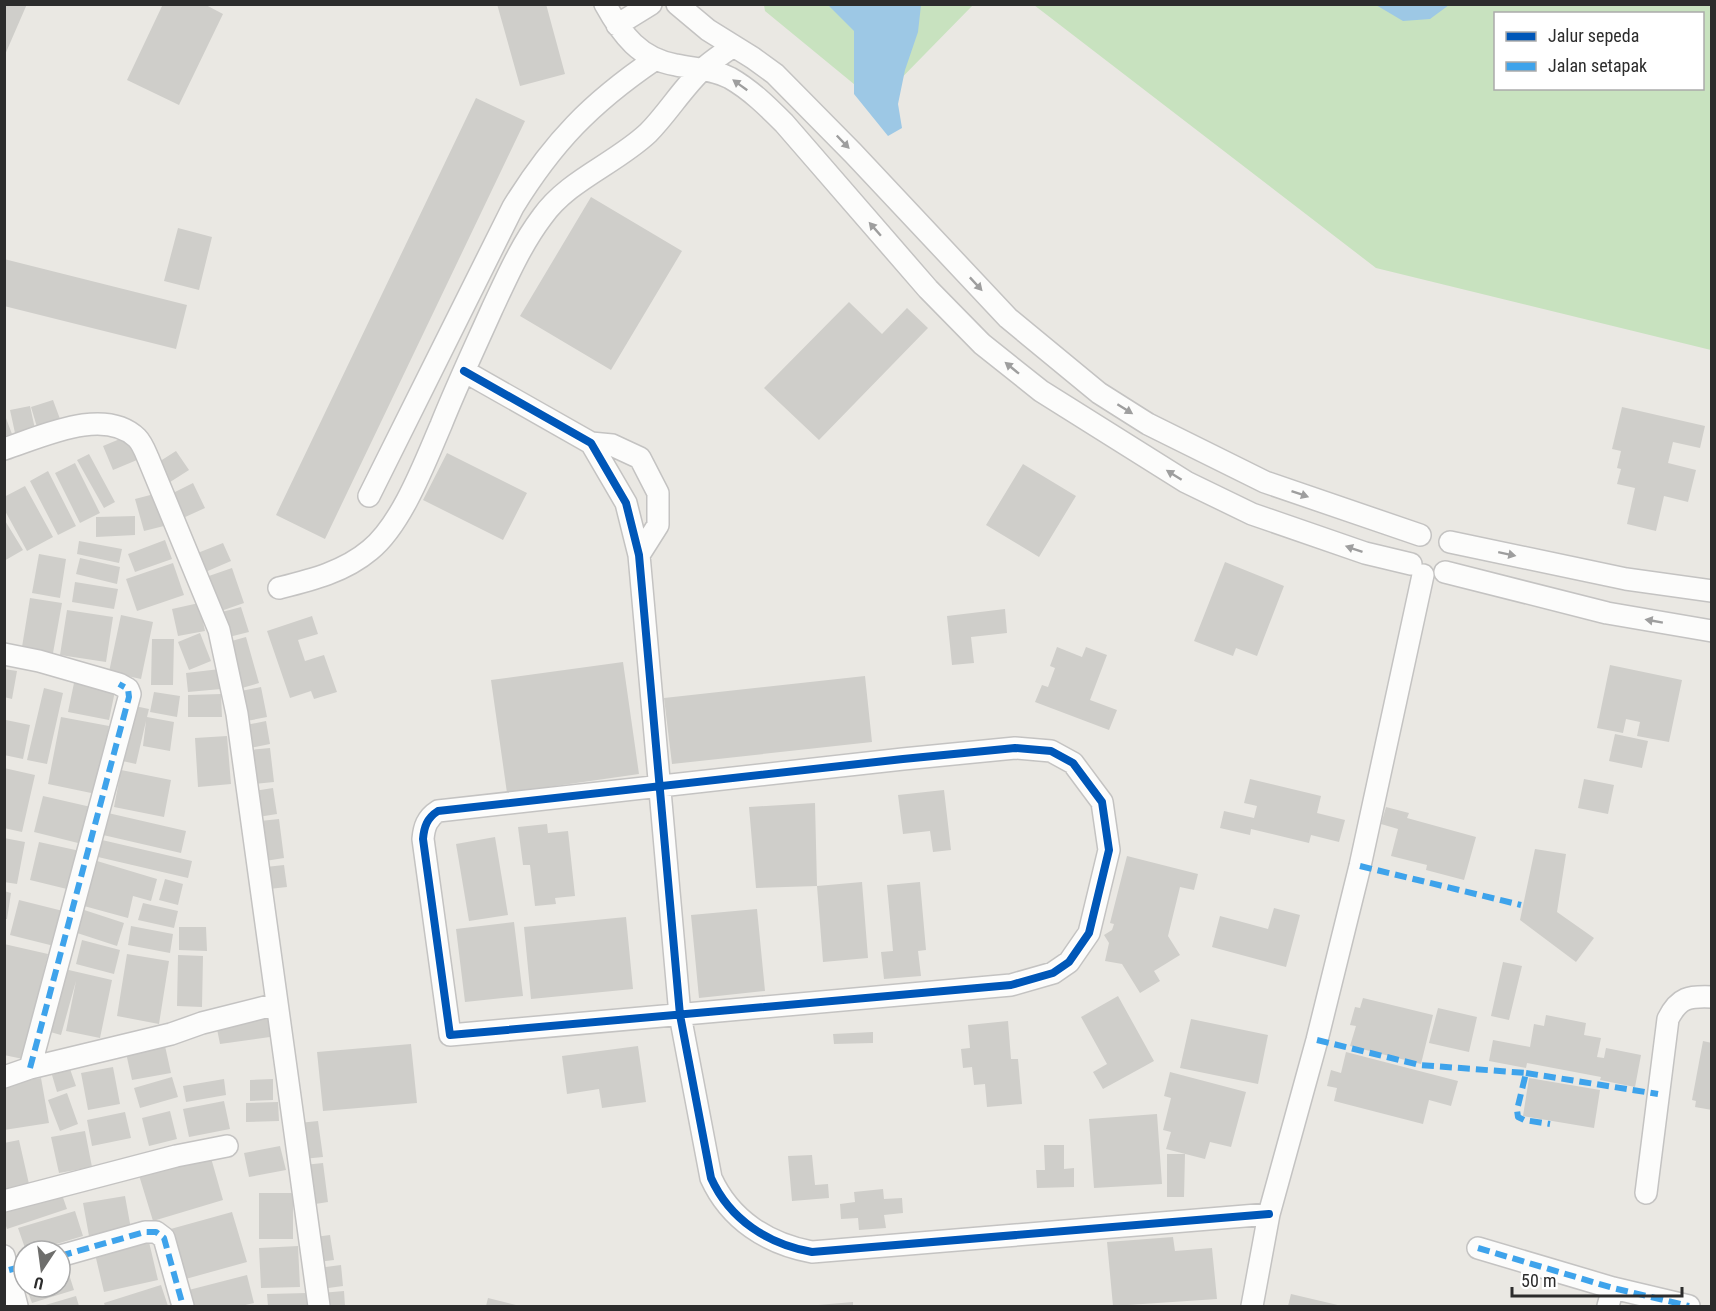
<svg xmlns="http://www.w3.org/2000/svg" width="1716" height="1311" viewBox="0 0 1716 1311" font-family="'Roboto Condensed',sans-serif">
  <rect width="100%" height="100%" fill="#eae8e3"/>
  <path fill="#c8e2bf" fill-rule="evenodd" d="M764 5H973L877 103 765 11Z
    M1034 5H1711V350L1376 268ZM1496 14H1702V88H1496Z"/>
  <path fill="#9dc8e5" d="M828 5H921L918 32 905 70 898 104 902 128 888 136 854 94V31Z
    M1376 5H1449L1430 19 1403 21Z"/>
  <path fill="#cfceca" d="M4 4H27L4 57Z
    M163 4H204L223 14 179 105 127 80Z
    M497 4H546L565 74 520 86Z
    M476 98 525 121 325 539 276 515Z
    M591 197 682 251 611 370 520 316Z
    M178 228 212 237 199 290 164 281Z
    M4 259 187 305 176 349 4 306Z
    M849 302 882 334 907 308 928 328 819 440 764 388Z
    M53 400 60 419 37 427 31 407Z
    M30 406 35 429 15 433 10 410Z
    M1622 407 1705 426 1700 448 1673 442 1668 463 1696 470 1688 502 1664 496 1656 531 1627 524 1635 488 1617 484 1621 469 1617 468 1621 451 1612 449Z
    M4 413 12 434 4 436Z
    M127 436 137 460 113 470 103 446Z
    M176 451 189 470 167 484 154 465Z
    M447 453 527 493 503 540 423 500Z
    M89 454 115 502 104 508 77 460Z
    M75 463 100 513 80 523 55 473Z
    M1023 464 1076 496 1039 557 986 525Z
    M48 471 76 526 58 535 30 481Z
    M193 483 205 508 183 518 171 494Z
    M25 486 53 537 27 551 4 509V497Z
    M158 493 168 525 144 531 135 499Z
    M135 516V535L96 537V517Z
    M4 519 23 550 4 561Z
    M165 540 172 559 135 572 128 554Z
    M79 541 122 549 119 563 77 554Z
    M223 543 231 561 203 573 195 554Z
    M39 554 66 559 60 598 32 593Z
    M80 558 120 567 117 584 76 574Z
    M1225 562 1284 586 1257 656 1236 648 1233 656 1194 641Z
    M173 563 184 595 137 611 126 579Z
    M232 568 244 603 218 612 206 577Z
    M75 582 118 589 114 609 72 602Z
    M30 598 62 603 53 653 22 647Z
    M199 603 205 631 178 636 172 609Z
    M241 607 249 632 229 637 222 612Z
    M1005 609 1007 633 971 637 974 663 952 665 947 616Z
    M67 610 113 617 106 662 60 655Z
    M121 615 153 622 141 679 109 672Z
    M312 616 318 634 298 640 305 661 324 655 337 692 314 699 311 691 290 698 267 631Z
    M200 633 211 661 189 670 178 642Z
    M246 637 259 683 242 688 228 642Z
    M152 639H174L173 685H151Z
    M1057 647 1082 657 1086 647 1107 655 1090 700 1117 710 1109 730 1035 702 1042 685 1048 687 1055 668 1050 666Z
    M623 662 639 774 507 793 491 680Z
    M1610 665 1682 680 1669 742 1637 736 1640 722 1626 719 1623 733 1597 728Z
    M4 669 17 671 12 699 4 697Z
    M220 669 221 689 188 692 186 673Z
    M865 676 872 742 672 764 664 698Z
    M74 683 115 691 109 720 68 712Z
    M261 687 267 717 247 721 241 691Z
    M44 688 63 693 47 764 27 760Z
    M154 692 180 696 177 717 150 712Z
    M221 694 222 717H188V695Z
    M130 705 149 709 147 717 174 722 170 751 143 746 146 721 136 764 118 760Z
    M61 717 109 726 96 794 48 784Z
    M6 720 30 725 23 759 4 755Z
    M266 721 270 744 250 748 246 725Z
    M1615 734 1648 741 1642 768 1609 761Z
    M227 736 231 784 198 787 195 738Z
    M270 748 274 782 254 784 250 750Z
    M4 768 35 775 22 832 4 828Z
    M121 770 171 780 164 817 114 807Z
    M1250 779 1321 796 1317 813 1345 820 1339 842 1311 835 1309 843 1251 829 1250 835 1220 828 1224 811 1254 818 1257 806 1244 803Z
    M1584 779 1614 785 1608 814 1578 808Z
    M273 788 277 814 258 817 254 791Z
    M944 790 951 850 933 852 930 831 903 834 898 795Z
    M43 796 91 807 82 844 34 832Z
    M815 803 817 886 756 888 749 807Z
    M1386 807 1409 813 1407 818 1476 837 1464 880 1426 870 1427 865 1391 856 1398 829 1381 824Z
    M108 813 186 831 181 853 103 835Z
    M279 819 284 858 265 861 260 821Z
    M547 824 548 833 568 831 575 896 555 898 556 904 535 906 530 865H523L518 827Z
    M495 837 508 915 469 921 456 844Z
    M4 838 25 842 17 884 4 882Z
    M102 840 192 861 188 878 98 857Z
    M39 842 80 851 71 890 30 880Z
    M1535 849 1566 854 1557 912 1594 938 1576 962 1520 920Z
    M1127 856 1198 874 1194 890 1180 887 1168 936 1180 955 1154 971 1160 981 1140 993 1122 964 1105 961 1109 943 1104 935 1112 930 1114 924 1110 923Z
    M97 861 157 879 151 901 133 896 128 918 84 906Z
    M284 865 287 887 269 889 266 867Z
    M165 879 183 884 178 905 159 900Z
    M862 882 868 958 823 962 817 886Z
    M920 882 926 950 918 951 921 976 884 979 881 952 893 951 887 885Z
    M4 891 11 893 7 919H4Z
    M19 900 63 911 54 946 10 935Z
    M143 903 178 911 174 928 138 920Z
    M75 907 124 923 117 946 68 930Z
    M1274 908 1300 915 1286 967 1212 947 1220 916 1268 929Z
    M757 909 765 991 699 998 691 915Z
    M626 917 633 989 531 999 524 927Z
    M514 922 523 996 465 1002 456 929Z
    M131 926 173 934 170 953 128 945Z
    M179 927H206L207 951 179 950Z
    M82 940 120 950 114 974 76 964Z
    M4 944 48 954 23 1059 4 1055Z
    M127 954 169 961 159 1024 117 1016Z
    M178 955 203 956 202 1007 177 1006Z
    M1503 962 1522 966 1509 1020 1491 1016Z
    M60 968 112 980 100 1038 66 1031 76 981 61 1035 43 1030Z
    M1118 996 1154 1061 1103 1089 1093 1072 1107 1064 1081 1017Z
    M1363 998 1433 1015 1421 1064 1350 1046 1356 1026 1350 1025 1355 1007 1360 1008Z
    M1438 1008 1477 1017 1469 1052 1429 1043Z
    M274 1015 277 1036 220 1044 216 1024Z
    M1546 1015 1586 1023 1584 1035 1601 1038 1597 1057 1604 1058 1606 1048 1641 1055 1635 1087 1600 1080 1601 1077 1527 1063 1526 1068 1489 1061 1493 1040 1530 1047 1534 1024 1544 1026Z
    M1191 1019 1268 1035 1258 1084 1180 1068Z
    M1008 1021 1011 1059H1018L1022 1104 987 1107 985 1084 974 1085 972 1067 963 1068 961 1049 970 1048 968 1025Z
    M873 1032V1043L834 1044 833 1034Z
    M1703 1041 1712 1043V1110L1695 1107 1696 1101 1692 1100Z
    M411 1044 417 1103 323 1111 317 1052Z
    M165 1046 171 1073 132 1080 126 1053Z
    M638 1046 646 1102 602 1108 599 1089 567 1094 562 1056Z
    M1346 1052 1458 1081 1451 1106 1429 1100 1423 1124 1334 1101 1337 1088 1327 1086 1331 1070 1341 1073Z
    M113 1067 120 1104 88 1110 81 1073Z
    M70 1069 76 1086 57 1092 52 1075Z
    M1170 1072 1246 1092 1231 1147 1210 1142 1205 1159 1166 1149 1171 1132 1163 1130 1171 1098 1164 1096Z
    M172 1077 178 1097 140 1108 134 1088Z
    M41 1078 49 1123 4 1130V1084Z
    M1529 1078 1600 1090 1594 1128 1523 1116Z
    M224 1079 226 1095 186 1102 183 1086Z
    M273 1079V1100L250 1101V1080Z
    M67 1093 78 1124 60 1131 48 1100Z
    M224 1101 230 1129 189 1137 183 1109Z
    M278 1102 279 1121 246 1122V1103Z
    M170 1111 177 1139 149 1146 142 1118Z
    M125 1112 131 1138 92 1146 87 1120Z
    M1157 1114 1162 1184 1094 1188 1089 1119Z
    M318 1121 323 1157 303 1159 299 1123Z
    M85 1131 92 1167 59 1173 51 1137Z
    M19 1140 29 1184 4 1189V1143Z
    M1044 1145H1064V1169L1074 1168V1187L1037 1188 1036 1170H1045Z
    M280 1146 286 1170 249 1177 244 1153Z
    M209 1151 223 1200 153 1221 138 1172Z
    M1167 1154H1185L1184 1197H1167Z
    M812 1155 815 1185 828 1184 829 1198 792 1201 788 1156Z
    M323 1163 328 1202 309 1205 304 1165Z
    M60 1189 67 1209 7 1229 4 1220V1208Z
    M883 1189 884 1199 902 1198 903 1213 884 1215 886 1228 859 1230 858 1218 841 1219 840 1204 855 1202 854 1192Z
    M259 1193H293V1239H259Z
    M125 1196 131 1229 89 1236 83 1203Z
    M75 1211 83 1236 33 1251H26L18 1228Z
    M232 1212 247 1262 182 1280 167 1230Z
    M330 1235 334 1260 318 1262 315 1237Z
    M1173 1237 1175 1251 1212 1248 1217 1299 1113 1306 1107 1242Z
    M149 1242 158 1280 104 1292 95 1254Z
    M298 1246 300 1287 261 1288 259 1248Z
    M65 1262 74 1290 32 1303 26 1287H60V1264Z
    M341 1265 343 1286 321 1289 318 1268Z
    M247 1275 254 1303 241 1306H185L181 1292Z
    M161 1285 168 1306H105L104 1303Z
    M344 1291 345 1306H322L321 1293Z
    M307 1293 308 1306H268L267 1294Z
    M1291 1294 1342 1306H1288Z
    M76 1296 79 1306H42Z
    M488 1298 520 1306H486Z
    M853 1302V1306H818V1305Z"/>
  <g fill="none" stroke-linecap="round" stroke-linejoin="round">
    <g stroke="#c4c3c2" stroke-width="24">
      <path id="minor" d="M605 4C622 35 640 59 676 65 695 69 713 69 730 78 751 90 768 107 784 123L928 289 982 344 1041 391 1186 482 1252 514 1365 553 1411 564
        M677 4 708 30 753 58 775 74 853 153 1008 318 1099 393 1148 424 1265 482 1420 535
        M617 25 651 4
        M464 371 591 443 626 503 639 555 680 1015 711 1178C730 1220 768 1244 812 1252L1269 1214
        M591 443 612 445 640 458 658 493V525L639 555
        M4 449C41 437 104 406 137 438 142 443 145 451 148 458L219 630 237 714 319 1306
        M369 496 513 207C553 142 591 103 654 60
        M1450 542 1626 579 1712 591
        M1445 572 1607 613 1712 631
        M279 588C311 580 344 572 370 550 402 524 425 462 441 425 457 385 475 347 492 309 507 277 521 245 542 217 568 180 615 164 648 133 668 113 683 87 704 68 713 60 724 53 733 46
        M4 654 39 661 119 684 128 689 130 694 30 1068
        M1015 748 1051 751 1073 763 1102 802 1109 850 1089 933 1069 962 1053 973 1011 985 450 1035 423 839C424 827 427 818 438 811L903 759Z
        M4 1077 30 1068 171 1034 202 1023 277 1004
        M1646 1193 1668 1019C1679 997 1689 996 1712 997
        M4 1201 176 1156 227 1146
        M1478 1248 1613 1288 1689 1306
        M4 1256 17 1306
        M60 1256 145 1232H156L164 1238 183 1306
        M1252 1306 1269 1214 1317 1040 1360 866 1423 575
        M1608 1306 1613 1288"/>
    </g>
    <use href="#minor" stroke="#fcfcfb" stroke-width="21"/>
    <path stroke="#3ea3eb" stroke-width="6" stroke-dasharray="12 6" stroke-linecap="butt" d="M1360 866 1521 905
      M1317 1040 1420 1065 1526 1073 1517 1110 1518 1117 1524 1120 1550 1124
      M30 1068 129 697 128 689 119 684
      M1526 1073 1658 1094
      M1478 1248 1613 1288 1689 1306
      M60 1256 145 1232H156L164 1238 183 1306
      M9 1270 24 1266"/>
    <g stroke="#fff" stroke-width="11">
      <path id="cycleway" d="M464 371 591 443 626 503 639 555 680 1015 711 1178C730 1220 768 1244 812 1252L1269 1214
        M1015 748 1051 751 1073 763 1102 802 1109 850 1089 933 1069 962 1053 973 1011 985 450 1035 423 839C424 827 427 818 438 811L903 759Z"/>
    </g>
    <use href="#cycleway" stroke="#0057b8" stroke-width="8"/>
  </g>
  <defs><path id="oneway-solid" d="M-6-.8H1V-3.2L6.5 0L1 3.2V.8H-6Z" transform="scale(1.5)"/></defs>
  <g fill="#9e9e9e">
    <use href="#oneway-solid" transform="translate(740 85) rotate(-144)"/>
    <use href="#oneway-solid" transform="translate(843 142) rotate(46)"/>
    <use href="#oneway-solid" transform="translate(875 229) rotate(-131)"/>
    <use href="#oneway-solid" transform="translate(976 284) rotate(47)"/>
    <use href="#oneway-solid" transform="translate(1012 368) rotate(-141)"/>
    <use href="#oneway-solid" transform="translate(1125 409) rotate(32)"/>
    <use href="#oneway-solid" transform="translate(1174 475) rotate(-148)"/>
    <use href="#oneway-solid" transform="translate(1300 494) rotate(19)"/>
    <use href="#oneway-solid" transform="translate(1354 549) rotate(-161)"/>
    <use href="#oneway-solid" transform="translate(1507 554) rotate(12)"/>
    <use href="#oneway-solid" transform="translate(1654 621) rotate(-170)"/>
  </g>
  <rect width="1716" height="1311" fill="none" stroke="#2c2c2c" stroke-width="12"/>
  <rect x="1494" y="12" width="210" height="78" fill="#ffffff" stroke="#ababab" stroke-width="1.5"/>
  <rect x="1506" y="32" width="30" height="9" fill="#0057b8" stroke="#ababab" stroke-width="1.5"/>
  <text x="1548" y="42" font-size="18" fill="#2c2c2c">Jalur sepeda</text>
  <rect x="1506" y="62" width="30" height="9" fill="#3ea3eb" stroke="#ababab" stroke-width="1.5"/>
  <text x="1548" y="72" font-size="18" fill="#2c2c2c">Jalan setapak</text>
  <g transform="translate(42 1269) rotate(193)"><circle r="28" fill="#ffffff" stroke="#ababab" stroke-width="1.5"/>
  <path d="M0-4.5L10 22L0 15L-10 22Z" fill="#6e6e6c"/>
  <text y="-9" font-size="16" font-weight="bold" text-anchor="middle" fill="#2c2c2c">U</text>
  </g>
  <path d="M1512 1287v9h170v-9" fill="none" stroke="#2c2c2c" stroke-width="3"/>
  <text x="1521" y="1287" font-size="18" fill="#2c2c2c" stroke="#ffffff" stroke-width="4.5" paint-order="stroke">50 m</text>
</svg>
